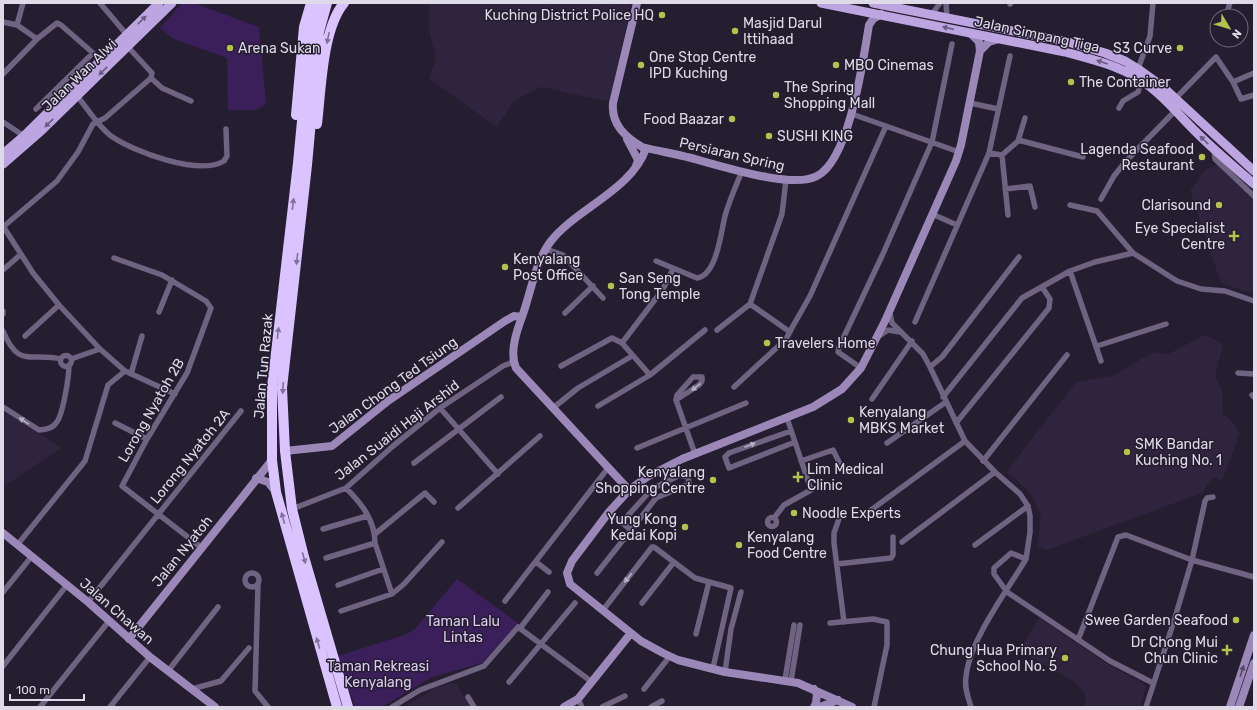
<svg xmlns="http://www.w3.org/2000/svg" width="1257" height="710" viewBox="0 0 1257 710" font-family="Rubik,sans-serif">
  <rect width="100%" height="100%" fill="#251d30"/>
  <path fill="#2e243d" d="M429 3H631L610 102 541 87 514 101 497 127 429 79 436 58 429 31Z
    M1217 164 1254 199V294L1221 283 1190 191 1204 171Z
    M1205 335 1223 344 1215 378 1222 389 1223 414 1232 421 1240 433 1222 481 1213 477 1202 493 1047 550 1037 547 1041 517 1032 496 1015 478 1006 472 1076 382 1112 376 1153 352 1168 354Z
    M3 409 61 448 3 487Z
    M1039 618 1109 665 1143 683 1146 687 1140 707H1084L1086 701 1084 693 1075 682 1019 651Z
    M456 683 470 707H404L437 687Z"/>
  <path fill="#3b1f5a" d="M182 3H194L259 27 266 104 256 110H228L227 58 174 39 160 28Z
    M457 579 518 623 482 663 432 677 382 707H355L338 656 404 635 415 629Z"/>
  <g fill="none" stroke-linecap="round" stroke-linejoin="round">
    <path stroke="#6e6381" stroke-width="5.5" d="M100 3 127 35
      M946 3 947 17
      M1010 4 1011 3
      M1228 9 1230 3
      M932 14 940 3
      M3 22 17 25 37 39
      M17 25 23 3
      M1138 69 1150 36 1153 3
      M3 74 37 39 57 23 61 25 101 60
      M151 78 162 88 191 101
      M1233 82 1241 99 1254 95
      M77 96C88 109 98 126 111 136 134 152 199 176 224 161L227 156 226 129
      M1176 98 1216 57 1233 82 1254 73
      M970 103 998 109
      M1119 108 1123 101 1138 92 1141 81
      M36 109 93 53
      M852 114 959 152
      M3 122 24 136
      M1018 141 1025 118
      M1214 150 1215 159 1254 196
      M989 153 1002 155 1018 141H1022L1083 157
      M1002 155 1008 215
      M786 180 782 214 750 304 790 332
      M1005 189 1030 186 1035 207
      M1101 199 1114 176 1126 161 1175 111
      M1070 205 1097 211 1133 253 1177 281 1201 289 1225 291 1254 301
      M932 214 957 225
      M3 226 33 273 59 305 100 349 125 371 175 394
      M3 227 57 181 78 152 93 124 105 118 151 78 152 73 128 47
      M546 249 563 255 603 298
      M114 258 162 275 206 301 211 308 187 373 147 439 122 486 202 548
      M656 261 697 278C717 275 721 232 725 216 729 201 736 186 742 171
      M3 270 20 255
      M1070 271 1101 361
      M3 311V314
      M159 312 172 280
      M565 313 593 286
      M890 313 892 323 923 354 930 367 965 441 995 472 1020 494 1028 506 1030 516V532L1026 559C1007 591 969 641 966 677 964 687 968 697 971 707
      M915 322 989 153 1010 56
      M717 330 750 304
      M3 331C19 369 30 352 61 359
      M25 336 59 305
      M879 336 888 330 900 332
      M622 343 663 289 673 269
      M1097 346 1166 324
      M60.5 361a5.5 5.5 0 1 1 11 0a5.5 5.5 0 1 1-11 0Z
      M71 359 100 349
      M561 366 612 338 622 343 650 375
      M930 367 942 357 1019 257
      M861 368 838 352 839 347 882 256 932 142 952 44
      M1238 373 1254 374
      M131 374 142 336
      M734 387 786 339 793 326 810 296 886 126
      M1252 395 1254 397
      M943 397 1022 298 1070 271 1095 262 1133 253
      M872 399 912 341
      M676 400 699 385 702 381V377H693L677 395 676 400 695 454
      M598 406 650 375 705 330
      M3 407 39 430C45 430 53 428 56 423 63 416 69 376 69 365
      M440 408 498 474
      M553 408 578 388 632 356
      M115 423 147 439
      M956 423 1049 308 1050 299 1042 287
      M791 431 729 453 725 457 729 468 795 442
      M887 443 946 402
      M637 448 746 403
      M801 461 833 450 844 472
      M983 461 1067 355
      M414 463 501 397
      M346 488C361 503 375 520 375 543L392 594
      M1213 497 1207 498 1205 501 1192 560 1254 577
      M458 508 540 436
      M292 509 346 488 393 446 440 408 503 366 513 362
      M867 513 965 441
      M840 516 834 533V543L844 622
      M767.5 522a4.5 4.5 0 1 1 9 0a4.5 4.5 0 1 1-9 0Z
      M774 518 784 505 811 490 787 418
      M622 522 652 489 680 475 688 477 689 484 656 498 631 530
      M323 529 367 516
      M375 534 425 493 434 502
      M902 542 995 472
      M18 544 85 461 108 385 125 371
      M975 545 1028 506
      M326 558 375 543
      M1026 559 1011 553 994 568V574L1007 592 1110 661 1153 683
      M536 562 549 572
      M837 564 891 558 893 555V537
      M245 580a7 7 0 1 1 14 0a7 7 0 1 1-14 0Z
      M597 573 631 530 609 512
      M258 584 255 691 268 707
      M338 585 383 569
      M3 592 32 556
      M505 601 608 468
      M88 602 241 411
      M642 603 674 562
      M603 610 652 547H654L695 578 731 588 713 668
      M341 611 392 594 404 584 442 542
      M830 623 873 619 887 622V645L874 707
      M521 627 548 592
      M696 634 709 582
      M1078 640 1118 537 1126 535 1192 560 1174 621 1146 707
      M3 666 67 585
      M168 671 218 607
      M725 672 731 629 741 592
      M785 680 794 625
      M791 681 800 625
      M509 682 575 603
      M192 689 221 681 249 648
      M644 689 670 656
      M468 697 474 707
      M578 699 582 707
      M40 707 109 621
      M110 707 150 657
      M392 707 420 690 484 666 518 627 592 682
      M602 707 625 696
      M651 707 662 701"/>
    <path stroke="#9b88b8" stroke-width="8" d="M637 3 613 103C611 124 625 137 642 147 657 151 672 153 687 157 716 164 791 190 817 176 850 159 863 60 869 25L873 19 881 14
      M980 51 989 42 999 39
      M627 139 638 160 636 166
      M285 451 332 446 388 401 505 321 514 316 522 317
      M256 478 268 482 276 492
      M629 490 516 368C509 352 517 330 523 314 531 291 536 260 551 241 576 209 633 189 646 148
      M3 533 88 602 150 657 215 707
      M129 639 272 460
      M564 707 578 699 631 633
      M814 707 816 703 817 694 814 689
      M820 707 838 700
      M852 707 798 683 725 672 678 660 663 653 641 641 570 584 567 573 572 561 609 512 629 490 647 477 682 459 813 407 842 389 861 368 885 321 956 161 961 145 980 51 979 42 970 33
      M1230 707 1254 635
      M1239 707 1254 663"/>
    <path stroke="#bda5e2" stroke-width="9" d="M821 3 1065 52C1091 59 1116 65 1139 79 1160 92 1178 114 1195 131 1214 150 1234 167 1254 184
      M873 3 1068 42 1105 53 1125 61 1138 69 1163 87 1254 171
      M3 154 24 136 159 3
      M3 164 42 130 172 3"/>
    <path stroke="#dac3fe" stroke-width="10" d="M319 3 310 37 298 163 272 387V460L276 492 337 707
      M327 3 319 32 307 165 282 388 285 451 292 509 304 557 348 707
      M296 115 304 27 311 3
      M317 124C321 91 322 29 344 3"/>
  </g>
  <defs><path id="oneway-solid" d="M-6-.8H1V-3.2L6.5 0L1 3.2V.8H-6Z"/></defs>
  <g fill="#695a80">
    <use href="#oneway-solid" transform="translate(142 20) rotate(-45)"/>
    <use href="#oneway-solid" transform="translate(948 28) rotate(-167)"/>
    <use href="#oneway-solid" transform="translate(1102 62) rotate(-161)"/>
    <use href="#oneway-solid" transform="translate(103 71) rotate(136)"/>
    <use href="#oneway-solid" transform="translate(49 123) rotate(136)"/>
    <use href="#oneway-solid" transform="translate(1204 140) rotate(-136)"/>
  </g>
  <g fill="#807097">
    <use href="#oneway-solid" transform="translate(328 38) rotate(101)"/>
    <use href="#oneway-solid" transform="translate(293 204) rotate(-83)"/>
    <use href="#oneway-solid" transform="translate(297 259) rotate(97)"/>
    <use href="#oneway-solid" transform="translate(278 333) rotate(-83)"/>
    <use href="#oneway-solid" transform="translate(283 388) rotate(92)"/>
    <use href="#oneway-solid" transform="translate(283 518) rotate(-105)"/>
    <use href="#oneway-solid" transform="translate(304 558) rotate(74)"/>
    <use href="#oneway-solid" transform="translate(318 643) rotate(-106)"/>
  </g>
  <g fill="#b7b0c3">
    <use href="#oneway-solid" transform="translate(696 387) rotate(142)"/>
    <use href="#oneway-solid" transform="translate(24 421) rotate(-146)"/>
    <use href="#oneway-solid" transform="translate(750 445) rotate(-21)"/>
    <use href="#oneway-solid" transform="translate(628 578) rotate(128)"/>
  </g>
  <use fill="#544866" href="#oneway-solid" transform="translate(1242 671) rotate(-72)"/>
  <g fill="#b3c24b" stroke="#251d30" stroke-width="1.5">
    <circle cx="662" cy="15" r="4"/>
    <circle cx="735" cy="31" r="4"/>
    <circle cx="230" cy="48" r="4"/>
    <circle cx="1180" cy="48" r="4"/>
    <circle cx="641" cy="65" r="4"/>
    <circle cx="836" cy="65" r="4"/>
    <circle cx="1071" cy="82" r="4"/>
    <circle cx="776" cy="95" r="4"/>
    <circle cx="732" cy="119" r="4"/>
    <circle cx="769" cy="136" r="4"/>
    <circle cx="1202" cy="157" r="4"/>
    <circle cx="1219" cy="205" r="4"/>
    <path d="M1232 230h4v4h4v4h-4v4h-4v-4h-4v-4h4z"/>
    <circle cx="505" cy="267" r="4"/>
    <circle cx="611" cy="286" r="4"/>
    <circle cx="767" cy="343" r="4"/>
    <circle cx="851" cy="420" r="4"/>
    <circle cx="1127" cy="452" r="4"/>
    <path d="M796 471h4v4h4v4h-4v4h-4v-4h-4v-4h4z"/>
    <circle cx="713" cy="480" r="4"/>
    <circle cx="794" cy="513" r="4"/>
    <circle cx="685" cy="527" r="4"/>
    <circle cx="739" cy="545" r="4"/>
    <circle cx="1236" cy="620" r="4"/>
    <path d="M1225 644h4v4h4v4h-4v4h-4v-4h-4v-4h4z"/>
    <circle cx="1065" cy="658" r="4"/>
  </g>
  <g text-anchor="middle" stroke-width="3" stroke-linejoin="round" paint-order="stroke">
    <g font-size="14" fill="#dedae7" stroke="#251d30" text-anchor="start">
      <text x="654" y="20" text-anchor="end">Kuching District Police HQ</text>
      <text x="743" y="28">Masjid Darul<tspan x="743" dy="16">Ittihaad</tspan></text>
      <text x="238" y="53">Arena Sukan</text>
      <text x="1172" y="53" text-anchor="end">S3 Curve</text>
      <text x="649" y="62">One Stop Centre<tspan x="649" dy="16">IPD Kuching</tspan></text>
      <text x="844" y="70">MBO Cinemas</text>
      <text x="1079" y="87">The Container</text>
      <text x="784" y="92">The Spring<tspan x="784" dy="16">Shopping Mall</tspan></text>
      <text x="724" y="124" text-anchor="end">Food Baazar</text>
      <text x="777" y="141">SUSHI KING</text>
      <text x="1194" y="154" text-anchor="end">Lagenda Seafood<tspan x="1194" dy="16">Restaurant</tspan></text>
      <text x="1211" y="210" text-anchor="end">Clarisound</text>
      <text x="1225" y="233" text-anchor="end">Eye Specialist<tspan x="1225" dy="16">Centre</tspan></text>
      <text x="513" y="264">Kenyalang<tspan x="513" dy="16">Post Office</tspan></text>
      <text x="619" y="283">San Seng<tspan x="619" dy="16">Tong Temple</tspan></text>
      <text x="775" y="348">Travelers Home</text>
      <text x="859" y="417">Kenyalang<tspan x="859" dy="16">MBKS Market</tspan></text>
      <text x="1135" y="449">SMK Bandar<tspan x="1135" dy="16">Kuching No. 1</tspan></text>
      <text x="807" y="474">Lim Medical<tspan x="807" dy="16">Clinic</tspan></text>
      <text x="705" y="477" text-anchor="end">Kenyalang<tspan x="705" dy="16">Shopping Centre</tspan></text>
      <text x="802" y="518">Noodle Experts</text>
      <text x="677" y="524" text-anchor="end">Yung Kong<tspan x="677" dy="16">Kedai Kopi</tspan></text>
      <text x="747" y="542">Kenyalang<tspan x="747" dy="16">Food Centre</tspan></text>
      <text x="1228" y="625" text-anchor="end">Swee Garden Seafood</text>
      <text x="1218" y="647" text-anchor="end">Dr Chong Mui<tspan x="1218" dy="16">Chun Clinic</tspan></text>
      <text x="1057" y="655" text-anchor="end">Chung Hua Primary<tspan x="1057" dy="16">School No. 5</tspan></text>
    </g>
    <g font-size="14" fill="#dedae7" stroke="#251d30">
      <text transform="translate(1037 34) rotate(12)" y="5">Jalan Simpang Tiga</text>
      <text transform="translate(79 75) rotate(-44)" y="5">Jalan Wan Alwi</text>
      <text transform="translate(732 154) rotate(13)" y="5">Persiaran Spring</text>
      <text transform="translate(263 366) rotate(-85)" y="5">Jalan Tun Razak</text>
      <text transform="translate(393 385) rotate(-36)" y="5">Jalan Chong Ted Tsiung</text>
      <text transform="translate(151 410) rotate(-60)" y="5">Lorong Nyatoh 2B</text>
      <text transform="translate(397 430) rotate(-38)" y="5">Jalan Suaidi Haji Arshid</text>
      <text transform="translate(190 456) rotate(-51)" y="5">Lorong Nyatoh 2A</text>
      <text transform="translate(182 551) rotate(-51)" y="5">Jalan Nyatoh</text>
      <text transform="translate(117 611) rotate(41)" y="5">Jalan Chawan</text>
    </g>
    <g font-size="14" fill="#daccf2" stroke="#251d30">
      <text x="463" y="626">Taman Lalu<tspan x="463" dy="16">Lintas</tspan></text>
      <text x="378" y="671">Taman Rekreasi<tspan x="378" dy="16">Kenyalang</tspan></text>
    </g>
  </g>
  <rect width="1257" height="710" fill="none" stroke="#dedae7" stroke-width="8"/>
  <g transform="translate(1229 28) rotate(128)"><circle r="19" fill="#251d30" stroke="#6f6979"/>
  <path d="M0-3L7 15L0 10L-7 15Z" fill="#b3c24b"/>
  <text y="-6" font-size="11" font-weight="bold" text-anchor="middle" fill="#dedae7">N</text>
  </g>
  <path d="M10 694v6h74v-6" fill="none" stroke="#dedae7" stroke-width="2"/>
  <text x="16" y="694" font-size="12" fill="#dedae7" stroke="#251d30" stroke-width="3" paint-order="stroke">100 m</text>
</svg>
